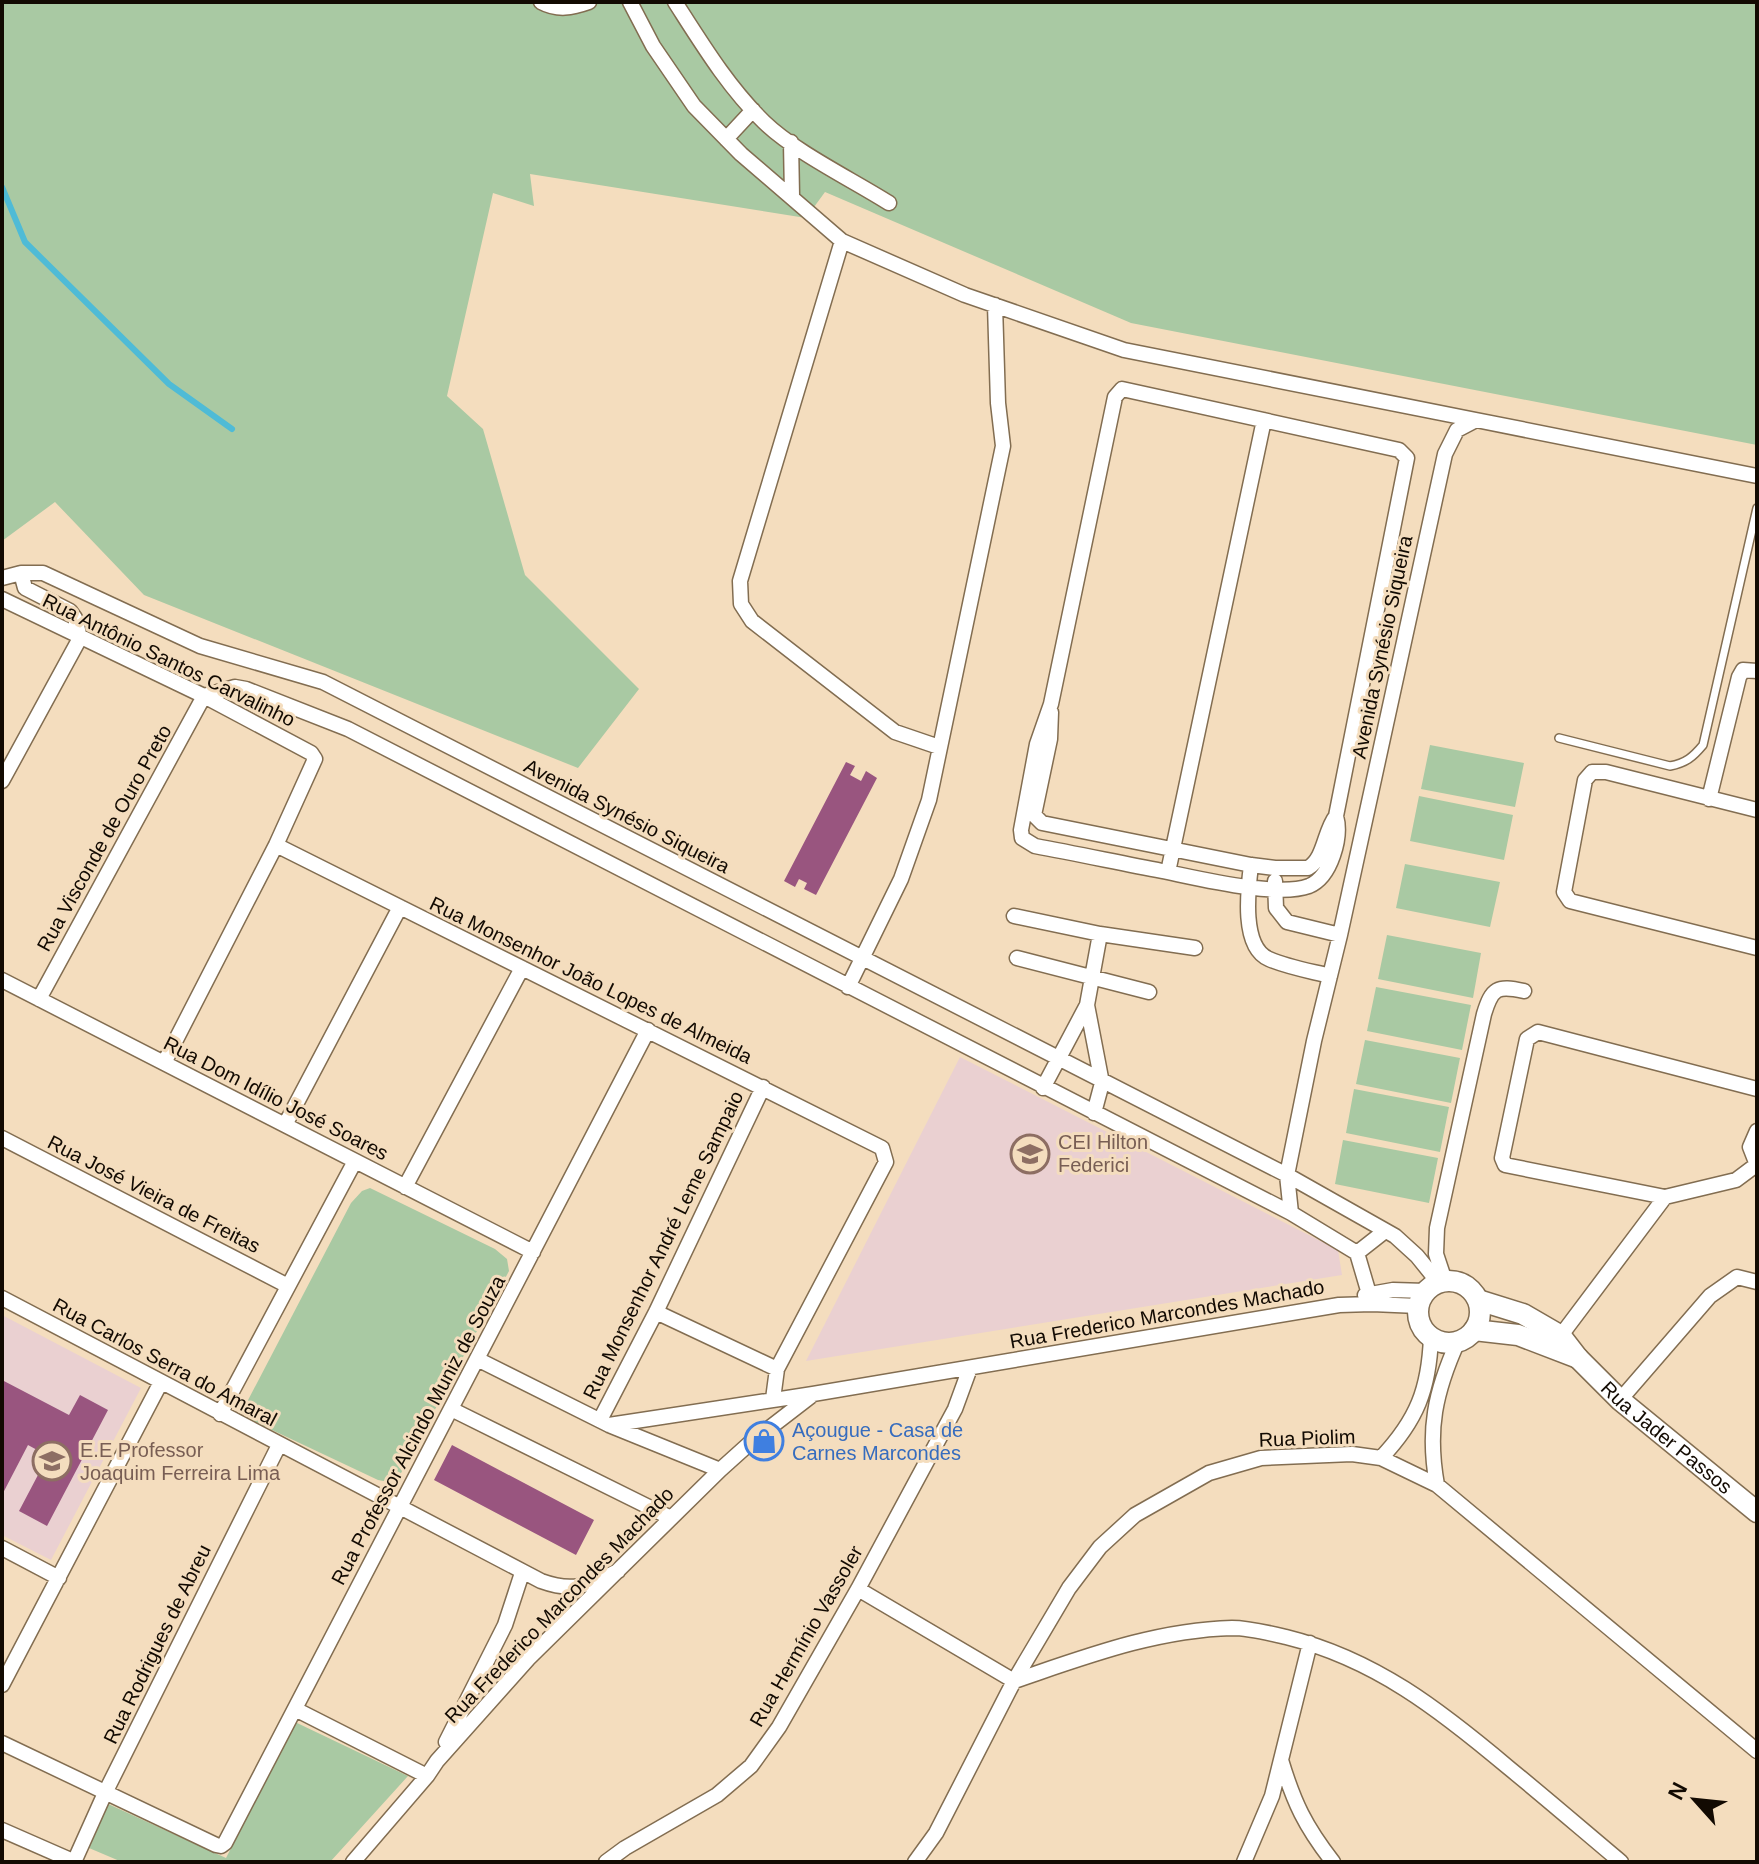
<svg xmlns="http://www.w3.org/2000/svg" width="1759" height="1864" viewBox="0 0 1759 1864" font-family="Arial,sans-serif">
  <rect width="100%" height="100%" fill="#f4ddbe"/>
  <path fill="#ead0d1" d="M960 1057 1338 1250 1342 1275 806 1361Z
    M2 1315 141 1388 51 1560 2 1535Z"/>
  <path fill="#a9c9a3" d="M2 2H1757V445L1131 323 825 192 806 218 530 174 534 206 493 193 447 396 483 429 525 575 639 689 578 768 144 595 55 502 2 541Z
    M1430 745 1524 763 1515 807 1421 789Z
    M1419 796 1513 815 1504 860 1410 841Z
    M1405 864 1500 882 1490 927 1396 908Z
    M1387 935 1481 953 1473 998 1378 979Z
    M1376 987 1471 1005 1462 1050 1367 1031Z
    M1365 1040 1460 1058 1451 1103 1356 1084Z
    M1354 1089 1449 1107 1440 1152 1346 1133Z
    M1343 1140 1438 1158 1429 1203 1335 1184Z
    M370 1188 495 1249 507 1259 509 1271 400 1475 389 1482 378 1480 251 1420 246 1404 351 1203 362 1191Z
    M295 1722 408 1776 330 1862H122L89 1848 106 1803 226 1858Z"/>
  <g fill="none" stroke-linecap="round" stroke-linejoin="round">
    <path stroke="#4fbbd6" stroke-width="6" d="M2 187 25 242 169 384 232 429"/>
  </g>
  <path fill="#99557f" d="M846 762 855 766 850 775 861 781 866 771 877 778 816 895 804 889 807 883 799 879 795 887 784 881Z
    M2 1380 69 1415 80 1395 108 1410 47 1526 19 1511 48 1456 28 1445 2 1495Z
    M452 1445 594 1520 576 1555 434 1480Z"/>
  <g fill="none" stroke-linecap="round" stroke-linejoin="round">
    <g stroke="#826d51" stroke-width="10">
      <path id="lane" d="M1559 738 1670 766C1686 763 1693 757 1703 745L1757 508"/>
    </g>
    <g stroke="#826d51" stroke-width="17">
      <path id="street" d="M541 2C558 11 572 8 589 2
        M630 2 653 46 694 106 741 154 842 241 965 295 1124 350 1476 420
        M675 2C702 44 728 87 764 122 795 152 851 179 889 203
        M726 139 753 110
        M791 142 792 196
        M842 241 740 581 741 604 752 621 895 732 939 747
        M1122 389 1399 450 1407 458 1336 816C1342 837 1331 877 1309 886 1277 898 1197 878 1162 871 1120 863 1078 854 1035 846L1022 838 1021 830 1037 744 1051 704 1115 397Z
        M2 578 21 573H43L200 646 323 682 1287 1175 1395 1236 1417 1256 1438 1282
        M2 599 204 696 311 753 315 759 276 845 164 1063
        M204 696 235 687 246 689 348 729 1291 1213 1357 1253 1372 1304
        M1051 712 1050 739 1034 815 1042 823 1251 865 1275 868H1308C1325 858 1324 831 1336 816
        M2 781 80 638 75 618 70 611 25 588 21 573
        M1709 799 1739 677 1743 670 1757 671
        M1757 810 1606 772H1592L1585 780 1564 892 1570 901 1757 948
        M276 845 882 1148 886 1162 777 1369 773 1399
        M1251 865C1248 890 1241 947 1269 959 1287 967 1310 971 1330 976
        M1168 872 1264 420
        M1275 881 1276 908 1287 922 1340 935
        M1014 916 1100 934 1195 948
        M1017 958 1149 992
        M2 980 533 1252
        M848 987 901 879 929 800 1003 446 998 403 995 305
        M39 999 204 696
        M1087 1005 1102 1083 1094 1113
        M1043 1088 1087 1005 1100 934
        M285 1125 400 907
        M1757 1131 1750 1147 1757 1165
        M2 1138 288 1286
        M405 1187 522 968
        M1665 1197 1505 1165 1502 1158 1527 1039 1538 1032 1757 1089
        M1291 1213 1287 1175 1314 1041 1340 935 1445 454 1457 430 1476 420 1757 476
        M1357 1253 1385 1231
        M1445 1281 1436 1254 1437 1228 1484 1014C1492 988 1497 985 1524 991
        M1365 1295 1393 1290 1426 1291
        M2 1298 541 1581C574 1593 588 1585 618 1571
        M656 1312 777 1369
        M1556 1342 1665 1197 1736 1180 1756 1165
        M477 1359 609 1425 720 1470
        M1620 1400 1710 1296 1737 1277 1757 1282
        M451 1409 671 1518
        M220 1414 355 1161
        M600 1420 656 1312 763 1087
        M609 1425 813 1394 1339 1305 1372 1304 1418 1306
        M1381 1458C1417 1420 1429 1389 1431 1337
        M1437 1485C1427 1430 1435 1392 1458 1341
        M2 1548 59 1578
        M858 1589 1014 1681C1085 1657 1155 1630 1232 1628 1249 1628 1269 1633 1286 1637 1375 1659 1440 1710 1509 1768 1547 1799 1584 1831 1621 1862
        M2 1685 161 1382
        M295 1709 427 1776
        M446 1742 505 1625 522 1573
        M2 1743 216 1845 221 1846 225 1843 648 1030
        M1281 1760C1294 1803 1305 1826 1333 1862
        M2 1830 75 1862
        M74 1862 105 1793 279 1445
        M353 1862 427 1776 437 1761 528 1659 720 1470 750 1443 811 1396
        M606 1862 625 1848 717 1795 751 1766 779 1727 858 1589 955 1409 970 1368
        M915 1862 936 1833 1014 1681 1069 1588 1100 1547 1135 1515 1209 1473 1261 1458 1352 1454 1381 1458 1437 1485 1757 1751
        M1244 1862 1272 1796 1310 1643"/>
    </g>
    <g stroke="#826d51" stroke-width="23">
      <g id="secondary">
        <circle cx="1449" cy="1312" r="31"/>
        <path id="s1" d="M1478 1300 1523 1314 1561 1336 1578 1358 1620 1400 1757 1512"/>
        <path d="M1474 1330 1518 1335 1578 1358"/>
      </g>
    </g>
    <use href="#lane" stroke="#fff" stroke-width="7"/>
    <use href="#street" stroke="#fff" stroke-width="14"/>
    <use href="#secondary" stroke="#fff" stroke-width="20"/>
  </g>
  <defs>
    <g id="school-ring" transform="scale(2)"><circle r="9.5" fill="#f4ddbe" stroke="#8d6e63" stroke-width="1.5"/><path d="M0-5L7-2L0 1L-7-2ZM-4 1L0 2.5L4 1V4Q0 6-4 4Z" fill="#8d6e63"/></g>
    <g id="shop-ring" transform="scale(2)"><circle r="9.5" fill="#f4ddbe" stroke="#3f7fe0" stroke-width="1.5"/><path d="M-5-2.5h2.3a2.7 3.5 0 0 1 5.4 0H5L5.5 6h-11ZM-1.5-2.5h3a1.5 2.3 0 0 0-3 0Z" fill="#3f7fe0"/></g>
  </defs>
  <g fill-rule="evenodd">
    <use href="#school-ring" x="1030" y="1154"/>
    <use href="#shop-ring" x="764" y="1441"/>
    <use href="#school-ring" x="52" y="1461"/>
  </g>
  <g text-anchor="middle" stroke-width="6" stroke-linejoin="round" paint-order="stroke">
    <g font-size="20" fill="#120a02" stroke="#f4ddbe">
      <text transform="translate(1382 647) rotate(-78)" y="7">Avenida Synésio Siqueira</text>
      <text transform="translate(169 660) rotate(26)" y="7">Rua Antônio Santos Carvalinho</text>
      <text transform="translate(627 816) rotate(27)" y="7">Avenida Synésio Siqueira</text>
      <text transform="translate(104 838) rotate(-61)" y="7">Rua Visconde de Ouro Preto</text>
      <text transform="translate(591 980) rotate(26)" y="7">Rua Monsenhor João Lopes de Almeida</text>
      <text transform="translate(276 1098) rotate(27)" y="7">Rua Dom Idílio José Soares</text>
      <text transform="translate(154 1194) rotate(27)" y="7">Rua José Vieira de Freitas</text>
      <text transform="translate(663 1245) rotate(-64)" y="7">Rua Monsenhor André Leme Sampaio</text>
      <text transform="translate(1167 1314) rotate(-10)" y="7">Rua Frederico Marcondes Machado</text>
      <text transform="translate(165 1362) rotate(28)" y="7">Rua Carlos Serra do Amaral</text>
      <text transform="translate(418 1430) rotate(-62)" y="7">Rua Professor Alcindo Muniz de Souza</text>
      <text dy="7" stroke="none"><textPath href="#s1" startOffset="238">Rua Jader Passos</textPath></text>
      <text transform="translate(1307 1438) rotate(-2)" y="7">Rua Piolim</text>
      <text transform="translate(559 1605) rotate(-46)" y="7">Rua Frederico Marcondes Machado</text>
      <text transform="translate(806 1636) rotate(-60)" y="7">Rua Hermínio Vassoler</text>
      <text transform="translate(157 1644) rotate(-64)" y="7">Rua Rodrigues de Abreu</text>
    </g>
    <g font-size="20" fill="#785e54" stroke="#f4ddbe" text-anchor="start">
      <text x="1058" y="1149">CEI Hilton<tspan x="1058" dy="23">Federici</tspan></text>
      <text x="80" y="1457">E.E Professor<tspan x="80" dy="23">Joaquim Ferreira Lima</tspan></text>
    </g>
    <g font-size="20" fill="#366cbe" stroke="#f4ddbe" text-anchor="start">
      <text x="792" y="1437">Açougue - Casa de<tspan x="792" dy="23">Carnes Marcondes</tspan></text>
    </g>
  </g>
  <rect width="1759" height="1864" fill="none" stroke="#120a02" stroke-width="8"/>
  <g transform="translate(1695 1800) rotate(297)" stroke="#f4ddbe" stroke-width="6" paint-order="stroke">
  <path d="M0-6L14 30L0 20L-14 30Z" fill="#120a02"/>
  <text y="-12" font-size="22" font-weight="bold" text-anchor="middle" fill="#120a02">N</text>
  </g>
</svg>
